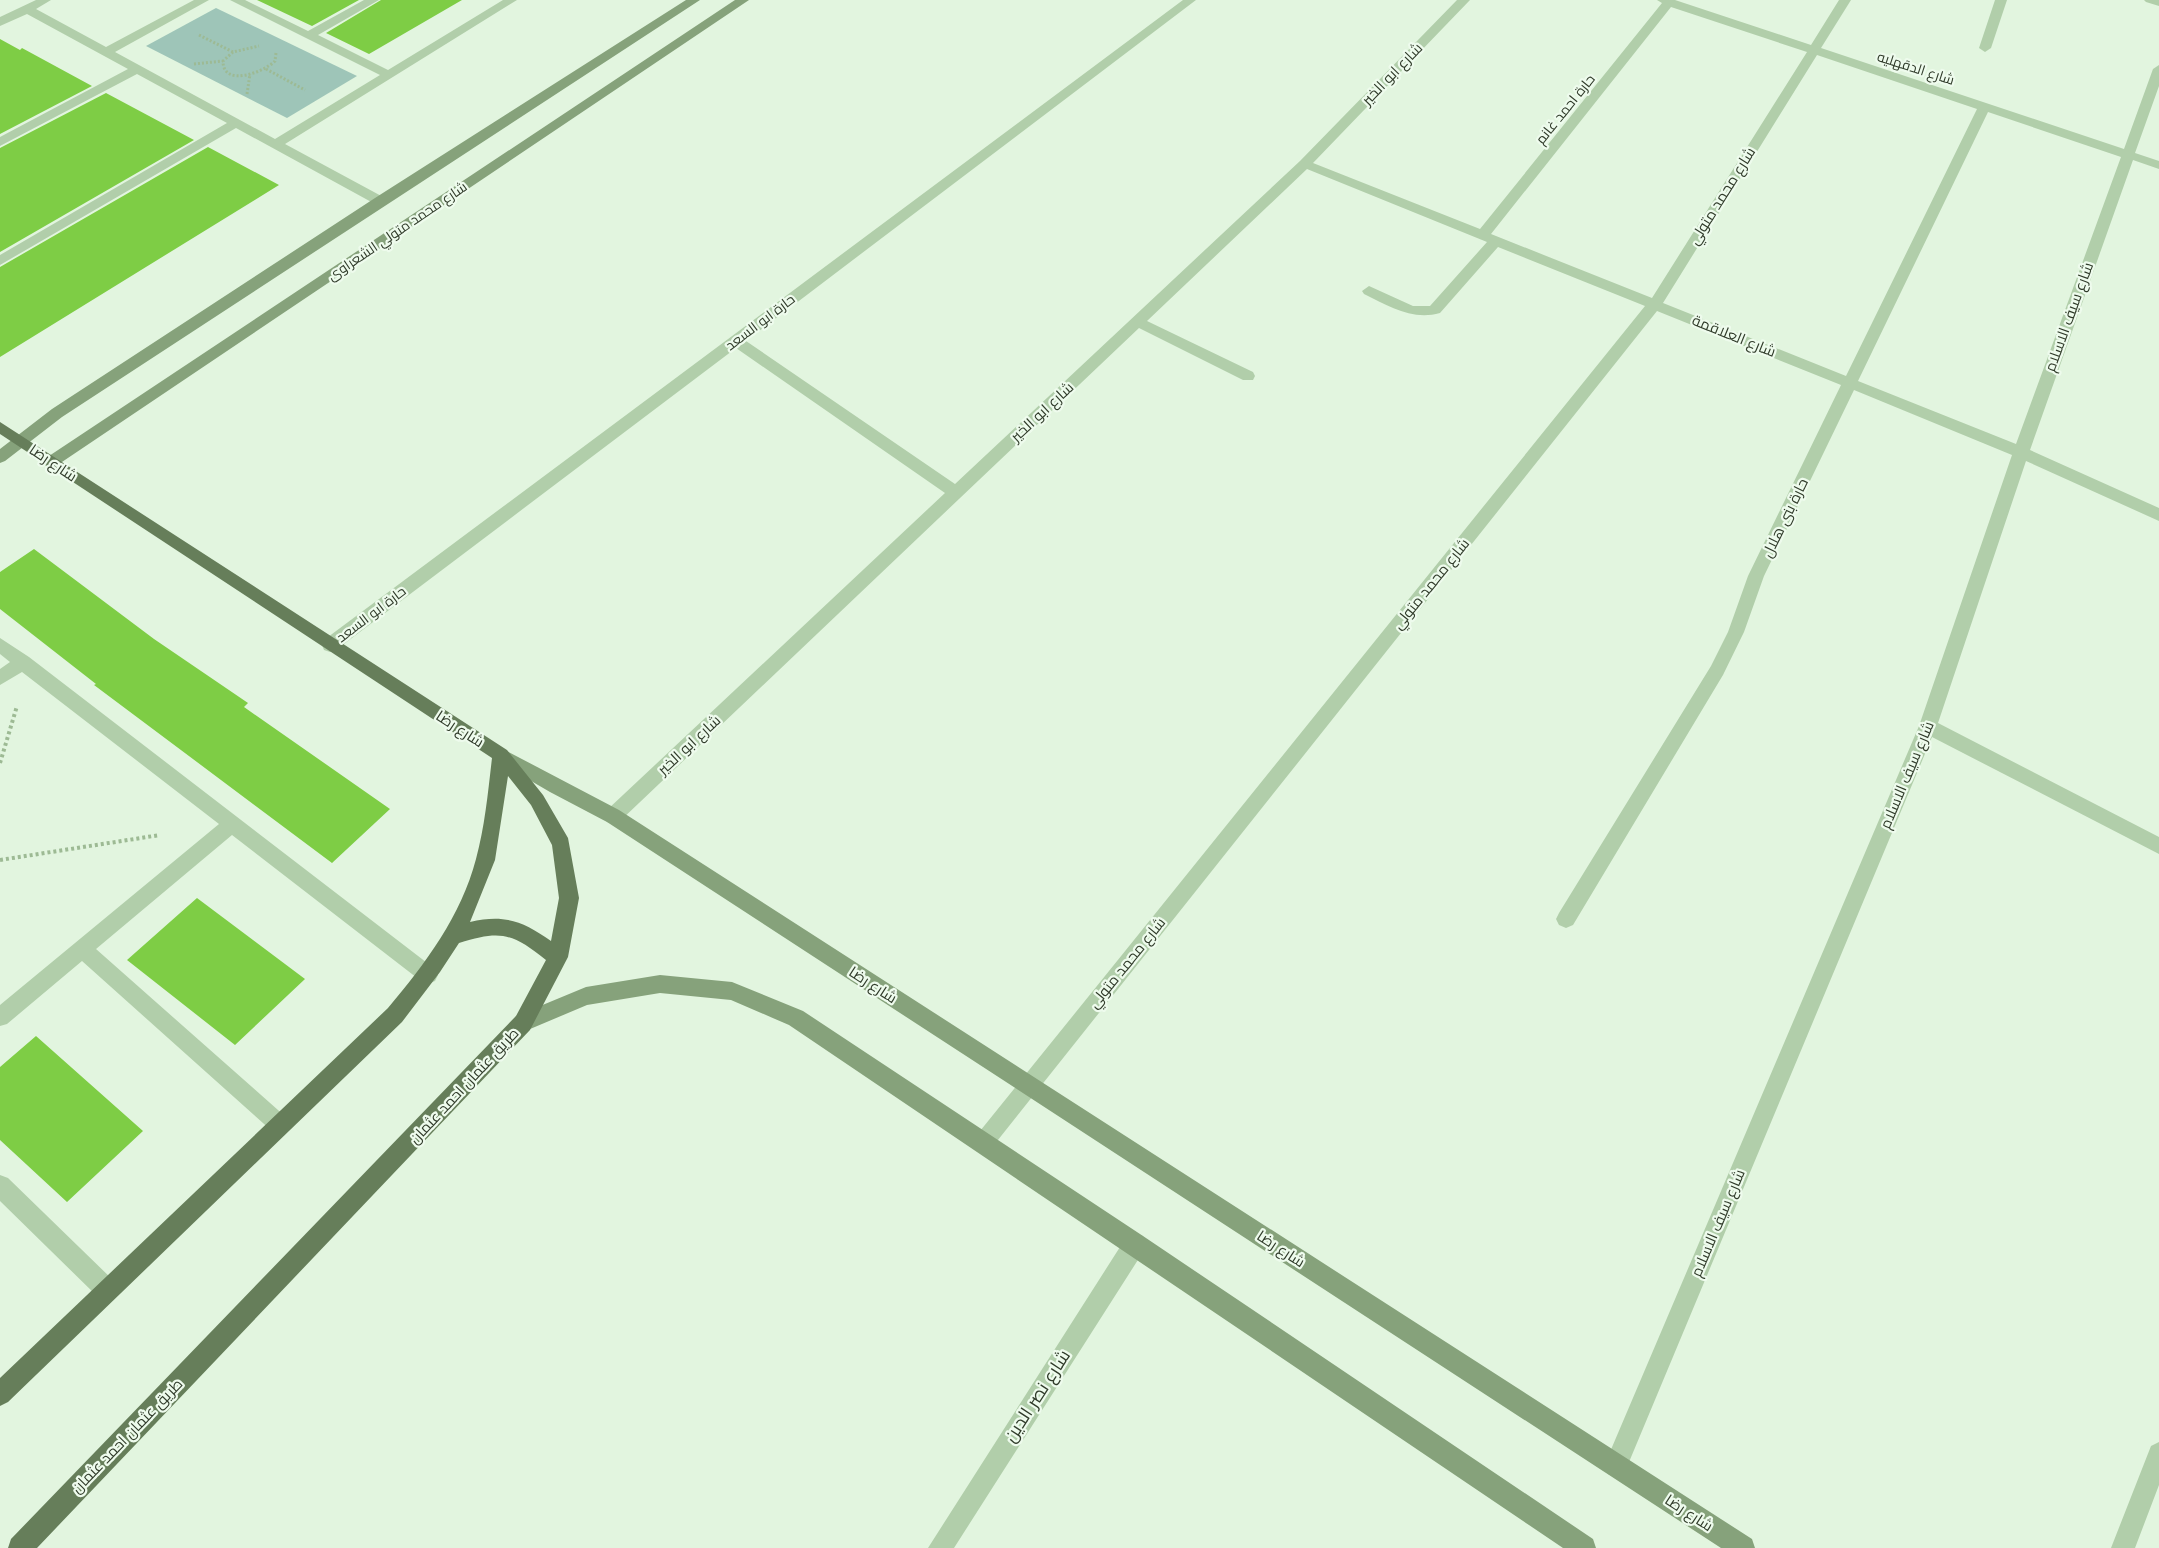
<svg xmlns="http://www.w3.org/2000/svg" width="2159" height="1548" viewBox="0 0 2159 1548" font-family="Montserrat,Cairo,sans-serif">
  <rect width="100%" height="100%" fill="#e2f5df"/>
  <path fill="#9ec5b8" d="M216 8 357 76 287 118 146 46Z"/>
  <path fill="#7ecd45" d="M257 0H359L312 26Z
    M381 0H462L369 54 326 33Z
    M0 39 20 50 22 48 92 86 0 134Z
    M106 93 194 140 0 252V148Z
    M208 147 279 185 0 357V267Z
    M34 549 154 639 248 703 244 707 390 809 332 863 94 685 96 684 0 609V572Z
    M197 898 305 979 235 1045 127 960Z
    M36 1036 143 1131 67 1202 0 1140V1067Z"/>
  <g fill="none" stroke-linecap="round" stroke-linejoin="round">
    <path stroke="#9dba94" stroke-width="3" stroke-dasharray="2 2" stroke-linecap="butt" d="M199 35 233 52 259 46
      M233 52 223 61C223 88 264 72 275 61L276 53
      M194 64 223 61
      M266 69 305 90
      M247 94 250 74"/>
    <path stroke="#9dba94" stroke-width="4" stroke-dasharray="3 3" stroke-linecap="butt" d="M0 763 17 706
      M0 860 160 835"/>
    <path fill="#b1ceaa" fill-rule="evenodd" d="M36 0H51L36 9 106 47 194 0H209L115 52 275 139 380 75 230 0H245L308 31 364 0H379L318 35 388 70 503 0H517L285 144 385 198 387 201 385 204H375L236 128 0 265V255L227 123 137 74 0 146V137L128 69 27 14 0 26V17Z
      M1183 0H1196L746 341 955 484 1300 161 1457 0H1470L1313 163 1480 229 1662 3 1657 0H1675L1811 45 1839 0H1851L1821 48 2124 149 2153 69 2159 65V86L2135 153 2159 161V169L2133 160 2030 450 2159 508V521L2026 461 1938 723 2159 837V854L1932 737 1624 1474 1616 1478 1608 1474 1604 1466 1919 726 2012 455 1854 390 1764 576 1744 632 1723 675 1573 925 1566 928 1559 925 1556 919 1559 913 1711 666 1728 632 1748 576 1841 385 1657 311 990 1150 983 1153 976 1150 972 1143 976 1136 1645 306 1498 247 1440 313C1412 321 1389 306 1364 294L1362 291 1369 286 1413 306H1430L1487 242 1307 169 1147 321 1253 372 1255 376 1253 380H1243L1139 328 619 822 613 824 607 822 604 816 607 810 945 493 736 348 336 650 330 652 324 650 322 645 324 640ZM1671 7 1807 52 1652 298 1491 234ZM1817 55 1977 109 1846 376 1663 303ZM1988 112 2121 157 2016 444 1858 381Z
      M1995 0H2007L1991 48 1985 52 1979 48Z
      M2144 0H2159V6L2146 2Z
      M0 638 29 657 435 969 438 975 435 981 428 984 421 981 232 835 96 949 287 1118 290 1125 287 1132 280 1135 273 1132 82 961 7 1024 0 1026V1005L219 824 22 672 0 685V669L10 662 0 654Z
      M0 1175 8 1178 115 1282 118 1290 115 1298 107 1301 99 1298 0 1201Z
      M1135 1233 1143 1236 1146 1244 1143 1252 954 1548H928L1127 1236Z
      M2159 1442V1485L2135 1548H2111L2151 1446Z"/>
    <path fill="#86a27b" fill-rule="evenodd" d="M686 0H700L62 417 5 461 0 463V449L52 409 375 198Z
      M735 0H749L56 466H46L43 462 46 458Z
      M501 748 619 810 1752 1539 1755 1548H1721L607 822 550 792 495 760 492 755 495 750Z
      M660 975 732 982 803 1011 1143 1236 1593 1539 1596 1548H1563L789 1025 731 1000 660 993 587 1005 523 1032 516 1030 513 1023 516 1016 586 987Z"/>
    <path fill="#667e5a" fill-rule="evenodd" d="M0 422 507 750 543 795 568 838 579 898 568 957 530 1030 37 1548H8L11 1539 516 1016 546 960C512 933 501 930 459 943L440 972 402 1022 8 1402 0 1406V1378L388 1008C426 963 461 916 476 859 485 826 488 792 492 758L0 434ZM508 776 531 805 552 845 559 898 551 941C523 921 504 914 470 922L495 860Z"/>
  </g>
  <g text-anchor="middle" stroke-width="4.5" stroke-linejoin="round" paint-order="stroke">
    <g font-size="14" fill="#303b2a" stroke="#eefbed">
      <text transform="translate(1916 68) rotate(18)" y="5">شارع الدقهليه</text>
      <text transform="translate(1565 109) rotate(-51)" y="5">حارة احمد غانم</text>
      <text transform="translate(397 231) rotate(-34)" y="5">شارع محمد متولي الشعراوى</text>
      <text transform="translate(760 322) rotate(-37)" y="5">حارة ابو السعد</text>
      <text transform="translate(371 614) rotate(-37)" y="5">حارة ابو السعد</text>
    </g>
    <g font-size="15" fill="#303b2a" stroke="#eefbed">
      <text transform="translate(1392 74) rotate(-46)" y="5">شارع ابو الخير</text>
      <text transform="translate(1722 196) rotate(-58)" y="5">شارع محمد متولي</text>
      <text transform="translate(2069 317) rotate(-70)" y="5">شارع سيف الاسلام</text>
      <text transform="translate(1734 336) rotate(22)" y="5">شارع العلاقمة</text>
      <text transform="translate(1042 412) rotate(-43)" y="5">شارع ابو الخير</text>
      <text transform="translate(53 463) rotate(34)" y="5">شارع رضا</text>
      <text transform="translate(1785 518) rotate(-64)" y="5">حارة بنى هلال</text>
      <text transform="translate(1431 584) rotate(-51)" y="5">شارع محمد متولي</text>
      <text transform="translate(460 729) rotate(33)" y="5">شارع رضا</text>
      <text transform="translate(689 745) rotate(-43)" y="5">شارع ابو الخير</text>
      <text transform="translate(1907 775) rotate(-67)" y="5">شارع سيف الاسلام</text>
      <text transform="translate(1127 963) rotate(-51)" y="5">شارع محمد متولي</text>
      <text transform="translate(873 985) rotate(33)" y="5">شارع رضا</text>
      <text transform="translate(464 1086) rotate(-47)" y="5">طريق عثمان احمد عثمان</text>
      <text transform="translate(1718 1223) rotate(-67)" y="5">شارع سيف الاسلام</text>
      <text transform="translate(1281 1249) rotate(33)" y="5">شارع رضا</text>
      <text transform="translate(127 1436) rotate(-46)" y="5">طريق عثمان احمد عثمان</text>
      <text transform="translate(1689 1513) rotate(33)" y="5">شارع رضا</text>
    </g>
    <g font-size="18" fill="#303b2a" stroke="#eefbed">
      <text transform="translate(1037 1396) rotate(-57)" y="6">شارع نصر الدين</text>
    </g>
  </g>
</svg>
